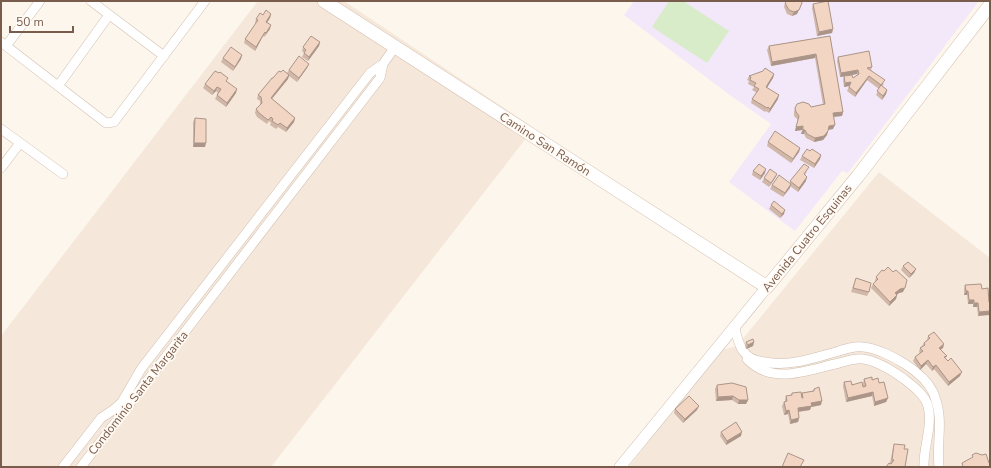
<svg xmlns="http://www.w3.org/2000/svg" width="991" height="468" viewBox="0 0 991 468" font-family="'Nunito Sans',sans-serif">
  <rect width="100%" height="100%" fill="#fdf6ec"/>
  <path fill="#f5e8da" d="M258 1H344L534 128 271 467H1V336Z
    M879 172 990 258V467H629L717 351 737 346Z"/>
  <path fill="#f3e8fa" d="M634 1H979L848 173 842 171 795 231 729 182 771 124 727 93 624 15Z"/>
  <path fill="#d8ecc9" d="M669 1H683L729 31 707 63 652 27Z"/>
  <g fill="none" stroke-linecap="round" stroke-linejoin="round">
    <g stroke="#d1beb0" stroke-width="10">
      <path id="minor" d="M91 1 164 56
        M1 42 106 123 114 122 205 1
        M6 46 40 1
        M58 86 109 15
        M1 129 63 174
        M1 168 20 143
        M734 326C737 335 738 345 744 352 749 359 756 361 765 362 789 367 813 358 836 352 845 349 854 346 863 347 876 348 894 357 905 364 916 371 927 380 933 392 945 420 936 440 939 467
        M747 359C772 386 808 370 839 363 847 361 855 358 863 359 877 361 893 371 904 379 913 386 925 395 928 406 933 427 923 447 924 467
        M63 467 101 418 113 410 122 402 141 369 370 73 383 64 395 47
        M81 467 380 78 383 64"/>
    </g>
    <g stroke="#d1beb0" stroke-width="12">
      <path id="tertiary" d="M620 467 767 287"/>
    </g>
    <g stroke="#d6c0b0" stroke-width="14">
      <path id="secondary" d="M324 1 767 287 858 176 990 5"/>
    </g>
    <use href="#minor" stroke="#fff" stroke-width="9"/>
    <use href="#tertiary" stroke="#fff" stroke-width="11"/>
    <use href="#secondary" stroke="#fff" stroke-width="13"/>
  </g>
  <path fill="#d1b7a8" d="M785 3H802L797 14 792 16 787 14 784 7Z
    M813 4 833 29 832 33 817 36 812 8Z
    M271 14 270 18 267 22 270 29 264 37 263 36 255 51 244 43 245 39 256 24 255 23 256 19 263 15Z
    M830 36 843 112 842 116 833 117V129L828 130 827 135 823 140 814 142 806 138 804 134H801L802 130 795 131 798 120 794 116V112L795 108 811 107 823 105 815 58 771 66 767 50 769 46Z
    M320 42 319 46 308 61 302 57 304 53 302 51 303 47Z
    M838 57 872 67 871 70 884 84 882 86 887 90 886 94 882 100 876 95 879 89 867 80 855 97 847 91 849 86 844 87 843 80 844 76 853 78 857 75V74L840 77 837 61Z
    M223 58 241 59 233 71 221 62Z
    M309 64 307 68 297 82 289 76 288 79 272 99 295 118 294 122 286 132 278 127 276 129 270 125 271 123 269 121 267 124 257 117 255 113 256 109 260 105V101L257 99 258 95 273 78 281 72 287 73 289 70Z
    M774 74 773 78 767 87 778 99 769 113 766 111 765 112 751 103 752 99 757 93 752 90 754 87 748 84 749 81 747 80 749 76Z
    M227 82 236 93 226 107 215 99 218 93 216 91 212 95 203 88 205 84Z
    M195 118 205 147H193V122Z
    M768 142 800 148 799 152 791 163 767 146Z
    M810 151 821 155 820 159 814 168 800 160 802 156Z
    M753 171 765 173 760 180 752 175Z
    M807 171 805 175 806 181 798 192 790 186 783 197 770 189 772 185 790 183V181Z
    M777 174 775 178 769 187 762 182 764 178Z
    M771 205 784 214 780 218 769 209Z
    M903 266 916 269 914 273 909 278 901 270Z
    M876 277 903 292 899 293 897 295 896 299 889 306 871 288 873 284 875 282V281Z
    M856 278 869 292 867 296 851 292Z
    M965 285 982 289 989 302 978 316 977 307H973V304H968L967 295H964V289Z
    M928 336 944 344 943 348 940 350 947 356 945 359 960 376 948 386 934 369 932 371 926 364 920 370 913 361 915 357 920 353 919 352 920 348 922 346 924 343 927 340Z
    M746 342H754L753 346 746 349 745 346Z
    M864 379 872 380 879 383 888 398 886 402 874 406 872 396 846 402 843 386 844 382 863 387V383Z
    M717 385 748 400 746 404H738L732 400 716 401 715 389Z
    M814 389 821 405 811 407 810 410 798 412 799 418 798 422 790 424 788 414 784 415 782 406 784 402H785V400L786 396 791 395 792 393 802 396V393L812 392Z
    M699 406 697 410 683 423 674 413 675 409Z
    M721 432 741 436 726 445 720 436Z
    M894 444 904 449 905 467H886L890 463 893 448Z"/>
  <path fill="#aa9588" d="M802 3 797 14 792 16 794 12Z
    M271 14 270 18 265 26 266 22Z
    M271 25 270 29 264 37 266 33Z
    M833 29 832 33 817 36 819 32Z
    M265 32 263 36 255 51 256 47Z
    M320 42 319 46 308 61 309 57Z
    M816 54 815 58 771 66 772 62Z
    M242 55 241 59 233 71 235 67Z
    M309 64 307 68 297 82 299 78Z
    M858 70 857 74 840 77 841 73Z
    M774 74 773 78 765 91 766 87Z
    M289 75 288 79 269 102 271 98Z
    M869 76 867 80 855 97 856 93Z
    M851 82 849 86 844 87 845 83Z
    M217 87 216 91 212 95 214 91Z
    M237 89 236 93 226 107 227 103Z
    M887 90 886 94 882 100 883 96Z
    M779 95 778 99 769 113 770 109Z
    M843 112 842 116 831 117 833 113Z
    M295 118 294 122 286 132 287 128Z
    M835 125 833 129 827 130 829 126Z
    M803 126 802 130 795 131 796 127Z
    M803 130H805L804 134H801Z
    M828 131 827 135 823 140 814 142 815 138Z
    M194 143H206L205 147H193Z
    M800 148 799 152 791 163 793 159Z
    M821 155 820 159 814 168 815 164Z
    M766 169 765 173 760 180 761 176Z
    M777 174 775 178 769 187 771 183Z
    M807 177 806 181 798 192 799 188Z
    M791 184 790 188 783 197 785 193Z
    M785 210 784 214 780 218 782 214Z
    M916 269 914 273 909 278 911 274Z
    M905 288 903 292 899 293 894 297 895 293 900 289Z
    M966 291H968L967 295H964Z
    M897 295 896 299 889 306 890 302Z
    M969 300H974L973 304H968Z
    M974 303H978L977 307H973Z
    M990 311V315L978 316 979 312Z
    M754 342 753 346 746 349 748 345Z
    M944 344 943 348 937 352 939 348Z
    M928 360 926 364 920 370 921 366Z
    M936 365 934 369 932 371 933 367Z
    M962 372 960 376 948 386 949 382Z
    M873 392 872 396 846 402 848 398Z
    M733 396 732 400 716 401 718 397Z
    M888 398 886 402 874 406 875 402Z
    M739 400H748L746 404H738Z
    M822 401 821 405 811 407 810 410 796 412 798 408 811 403Z
    M699 406 697 410 683 423 685 419Z
    M789 410 788 414 784 415 786 411Z
    M799 418 798 422 790 424 791 420Z
    M742 432 741 436 726 445 727 441Z"/>
  <path fill="#f3d5c3" stroke="#aa9588" d="M787 1H801L802 3 799 10 794 12 789 10 785 3Z
    M828 1 833 29 819 32 813 4Z
    M266 10 271 14 266 22 271 25 266 33 265 32 256 47 245 39 258 20 256 19 260 13 263 15Z
    M311 36 320 42 309 57 304 53 306 50 303 47Z
    M830 36 843 112 833 113 835 125 829 126 828 131 824 136 815 138 807 134 805 130H803V126L796 127 799 116 796 112 795 108 797 104 803 102 809 104 811 107 825 104 816 54 772 62 769 46Z
    M231 47 242 55 235 67 223 58Z
    M869 51 872 67 867 68 885 80 881 85 887 90 883 96 877 91 881 85 869 76 856 93 849 87 851 82 845 83 844 76 852 75 853 78 859 74 858 70 841 73 838 57Z
    M299 56 309 64 299 78 289 70Z
    M765 68 774 74 766 87 779 95 770 109 768 107 767 108 752 99 759 89 754 86 756 83 750 80 751 77 749 76 763 71Z
    M283 70 289 75 271 98 295 118 287 128 280 123 278 125 272 121 273 119 271 117 268 120 259 113 256 109 262 103 261 97 258 95 272 78H273L279 71 281 72Z
    M215 71 219 73 220 72 228 78 226 81 237 89 227 103 217 95 221 89 217 87 214 91 205 84Z
    M195 118 206 119V143H194Z
    M775 131 800 148 793 159 768 142Z
    M807 149 810 151 812 149 821 155 815 164 802 156Z
    M759 164 766 169 761 176 753 171Z
    M804 164 809 167 804 174 807 177 799 188 790 181Z
    M770 169 777 174 771 183 764 178Z
    M779 175 791 184 785 193 772 185Z
    M774 201 785 210 782 214 771 205Z
    M908 262 916 269 911 274 903 266Z
    M888 267 893 272 896 270 907 280 905 288 900 289 895 293 897 295 890 302 873 284 878 279 876 277 882 270 884 271Z
    M856 278 871 283 869 292 853 288Z
    M981 284 982 289 988 288 989 302 990 301V311L979 312 978 303H974V300H969L968 291H966L965 285Z
    M934 332 944 344 939 348 947 356 944 357 948 361 951 358 962 372 949 382 936 365 933 367 928 360 921 366 915 357 923 351 920 348 925 345 924 343 930 338 928 336Z
    M753 339 754 342 748 345 746 342Z
    M872 377V380L878 378 879 383 884 382 888 398 875 402 873 392 848 398 844 382 851 381 852 385 862 382 863 387 866 386 864 379Z
    M732 383 746 387 748 400H739L733 396 718 397 717 385Z
    M819 387 822 401 811 403 812 406 798 408 799 418 791 420 789 410 786 411 784 402 787 401 786 396 792 395V393L801 392 802 398H803L802 393 814 391V389Z
    M689 396 699 406 685 419 675 409Z
    M736 422 742 432 727 441 721 432Z
    M894 444 905 445 904 449H908L905 467H886L889 463 891 464 894 460H892Z
    M788 453 804 460 800 467H782Z
    M976 453 982 455 986 454 989 463H990V467H963L962 463 973 457 972 455Z"/>
  <g text-anchor="middle" stroke-width="3.5" stroke-linejoin="round" paint-order="stroke">
    <g font-size="12" fill="#7a5c4d" stroke="#fffaf3">
      <text transform="translate(545 144) rotate(33)" y="4">Camino San Ramón</text>
      <text transform="translate(807 238) rotate(-51)" y="4">Avenida Cuatro Esquinas</text>
      <text transform="translate(138 393) rotate(-52)" y="4">Condominio Santa Margarita</text>
    </g>
  </g>
  <rect width="991" height="468" fill="none" stroke="#7a5c4d" stroke-width="4"/>
  <path d="M10 26v6h63v-6" fill="none" stroke="#7a5c4d" stroke-width="2"/>
  <text x="16" y="26" font-size="12" fill="#7a5c4d" stroke="#fffaf3" stroke-width="3" paint-order="stroke">50 m</text>
</svg>
